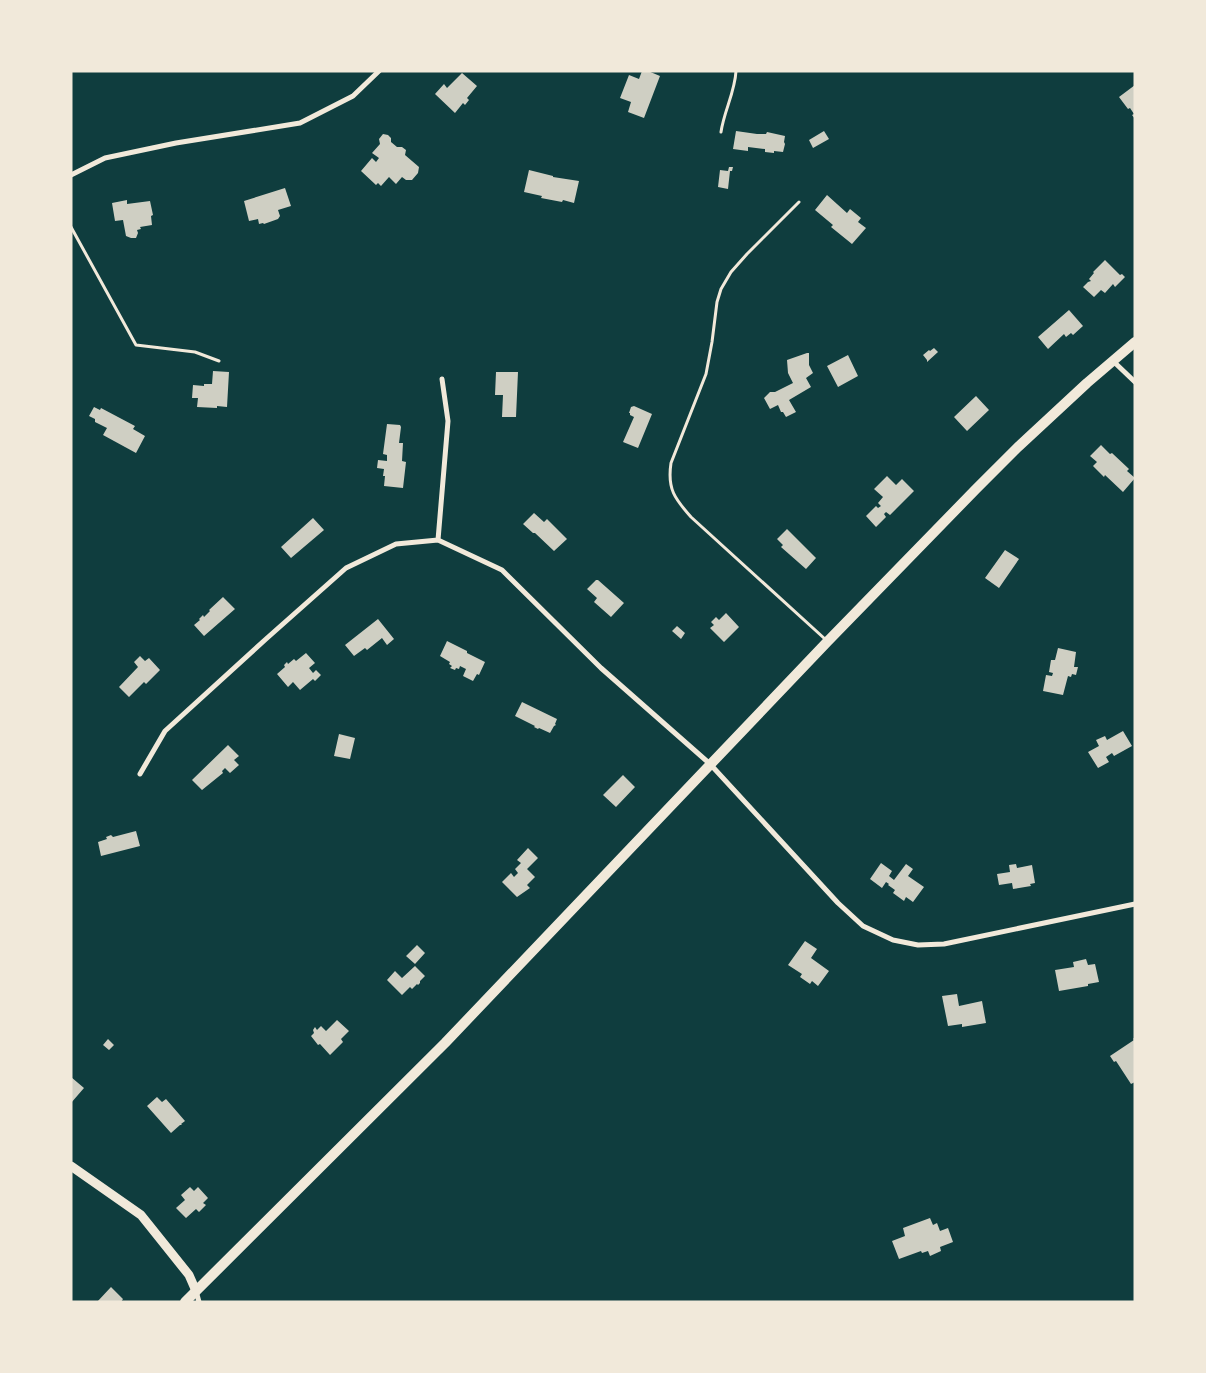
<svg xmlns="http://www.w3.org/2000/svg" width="1206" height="1373" viewBox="0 0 1206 1373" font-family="'Varela Round',sans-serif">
  <rect width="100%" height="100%" fill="#0f3d3e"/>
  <path fill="#cfcfc3" d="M642 71H648L660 76 644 118 628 112 631 102 620 98 629 75 639 79Z
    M462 73 477 86 467 98 469 100 465 105 463 103 455 113 435 94 444 84 447 88Z
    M1135 85V119L1132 115 1134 114 1130 108 1128 109 1119 97Z
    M736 131 757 134H766L767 132 785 136 784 142 785 144 783 152 774 151V153L765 152V149L748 147V151L733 149Z
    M824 131 829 139 813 148 809 140Z
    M383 134 388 135 391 138V142L397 147H402L406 150 405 155 419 167 418 173 412 180H406L402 177 396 184 389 177 381 186 378 183 376 185 361 171 372 158 376 162 379 158 372 153 380 144 379 139Z
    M729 167H733L732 171H730L728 189 718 187 720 170 728 171Z
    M529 170 553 176V177L579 181 574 203 563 200 562 202 541 198 542 196 524 192Z
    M285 188 291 206 278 210 280 216 278 219 264 224 263 223 259 224 258 219 249 221 244 201Z
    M827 195 847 213 850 209 861 218 858 222 866 228 852 244 831 227 833 225 815 210Z
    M127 200V204L150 201 153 215 151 216 152 225 140 227 141 229 137 230 138 233 136 238H131L126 236 123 220 115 221 112 203Z
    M1105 260 1120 275 1122 274 1125 277 1115 287 1113 284 1105 293 1101 290 1094 297 1083 287 1088 282 1091 281 1089 279 1094 273 1093 272Z
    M1069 310 1083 326 1073 335 1071 333 1066 337 1064 334 1048 349 1038 337Z
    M934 348 938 352 927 362V360L923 355 929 350 930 351Z
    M807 353H809V365L813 373 806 378 811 387 789 400 796 412 786 417 783 412H781L778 405 770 409 764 398 770 392H775L793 383 788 373 787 360Z
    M848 355 858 376 838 387 827 366Z
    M213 371 229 372 227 407 217 406V408L197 407 198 398H192L193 385 204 386V384H212Z
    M496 372H518L516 417H502L503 395H495Z
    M976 396 989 410 967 431 954 417Z
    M634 406 652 414 638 448 623 442 634 417 630 415V413H629L631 407Z
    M94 407 100 410 101 408 135 426 133 429 145 436 136 453 103 435 107 428 95 422V419L89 416Z
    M387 424 400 425 401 427 399 443H403L402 461 406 462 403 488 384 486 385 476H383L384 469 377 468 378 460 387 461V455L383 454Z
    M1101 445 1110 454 1112 453 1129 469 1127 471 1135 478 1123 492 1105 475 1104 477 1093 466 1097 462 1090 456Z
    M887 476 896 485 902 479 914 491 890 515 886 512 884 514 886 517 876 527 866 516 876 506 878 508 881 506 878 503 883 497 874 489Z
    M534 513 544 522 547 519 567 539 554 551 535 533H533L523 524Z
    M313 518 324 530 291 558 281 547Z
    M787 529 816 558 806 569 781 547 783 545 777 539Z
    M1005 550 1019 559 999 588 985 578Z
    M596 580H598L624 603 611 617 594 602 597 598 587 589Z
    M223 597 235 609 204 636 194 625 200 620 199 619 203 615 204 617 210 611 209 610Z
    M726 613 739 627 724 642 710 628 714 625 711 622 716 617 719 620Z
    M378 619 394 639 387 645 382 638 367 650 365 648 354 656 345 645Z
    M677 626 685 633 681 639 672 631Z
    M447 641 467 651V653L485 662 479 675 477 674 473 681 463 676 466 669 460 666 459 669 456 668 455 670 450 668 452 666 449 664 450 662 440 656Z
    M1058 648 1076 652 1074 667H1078L1076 675 1072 674 1071 677 1068 676 1063 695 1043 691 1046 675 1052 676 1053 673 1049 672 1051 660H1055Z
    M306 653 315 663 309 668 313 673 316 670 321 675 315 681 313 679 300 690 293 682 288 687 277 674 285 667 284 665 287 662 288 664 294 659 296 661Z
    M140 656 145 661 149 658 160 670 146 684 144 682 129 697 119 687 138 667 134 662Z
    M522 702 557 719 555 724 556 725 554 726 550 733 539 728 538 729 534 727 535 726 515 716Z
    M1123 731 1132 746 1114 756 1112 753 1106 757 1109 762 1098 768 1088 752 1099 746 1096 740 1105 736 1107 740Z
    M339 734 355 738 350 759 334 756Z
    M228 745 239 756 234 760 239 765 230 773 225 768 222 771 223 773 202 790 192 780Z
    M623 775 635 787 616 807 603 795Z
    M136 831 140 846 101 856 98 842 107 839 106 837 111 835 113 837Z
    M528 848 538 858 527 869 535 877 527 885 530 888 517 897 502 882 511 873 514 877 518 873 515 869 521 863 517 860Z
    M881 863 892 871 889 876 894 880 906 864 913 869 908 876 924 887 913 902 906 897 904 901 893 893 895 890 888 885 889 884 886 882 882 888 870 879Z
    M1016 864 1017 868 1032 865 1035 883 1030 884 1031 886 1013 889 1012 883 999 885 997 874 1010 872 1009 865Z
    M805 941 817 949 811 958 829 971 818 986 812 981 810 984 800 977 802 974 788 965Z
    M417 945 425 953 415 964 406 956Z
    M1086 959 1088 965 1095 964 1099 982 1088 984V986L1059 991 1055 970 1074 967 1073 962Z
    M415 966 425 976 420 981V983L418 985 417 984 412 989 410 987 402 995 387 980 395 971 402 978Z
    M957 994 959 1006 982 1001 986 1023 962 1027V1024L948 1026 942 996Z
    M337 1020 349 1031 341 1039 343 1042 330 1055 320 1044 318 1045 311 1036 314 1033 313 1030 315 1027 317 1030 321 1026 326 1031Z
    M1135 1037V1082L1131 1084 1116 1061 1114 1062 1110 1056 1134 1040 1133 1039Z
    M108 1039 114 1045 109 1050 103 1045Z
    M71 1077 84 1088 71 1103Z
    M157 1097 162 1102 166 1099 185 1121 181 1124 182 1125H180L171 1133 147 1106Z
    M190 1187 194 1191 198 1187 208 1198 203 1203 206 1205 199 1212 196 1209 186 1218 176 1208 185 1200 181 1195Z
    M930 1218 933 1225 937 1223 940 1231 948 1228 953 1242 940 1247 941 1251 930 1256 928 1251 922 1253 921 1251 899 1259 892 1241 905 1236 903 1228Z
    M111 1287 123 1299 121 1302H97Z"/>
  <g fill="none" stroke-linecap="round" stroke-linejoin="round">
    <path stroke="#f1e9da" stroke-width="3" d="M721 132C724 111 735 92 736 71
      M799 202 747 254 731 272 721 289 717 302 712 342 706 374 671 463C667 489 675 499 691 517L825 639
      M71 227 136 345 195 352 219 361"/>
    <path stroke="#f1e9da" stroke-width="5" d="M71 175 105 158 176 143 300 123 353 96 379 71
      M1113 361 1135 382
      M438 540 448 421 442 379
      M140 774 165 731 266 639 346 568 396 544 438 540 502 570 601 668 710 764 838 903 863 926 893 940 918 945 944 944 1135 904
      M196 1291 199 1302"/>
    <path stroke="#f1e9da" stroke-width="9" d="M71 1166 141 1215 189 1275 196 1291"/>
    <path stroke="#f1e9da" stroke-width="10" d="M185 1302 445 1043 828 641 976 489 1018 447 1087 383 1135 342"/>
  </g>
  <rect width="1206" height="1373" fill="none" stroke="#f1e9da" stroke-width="145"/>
</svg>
